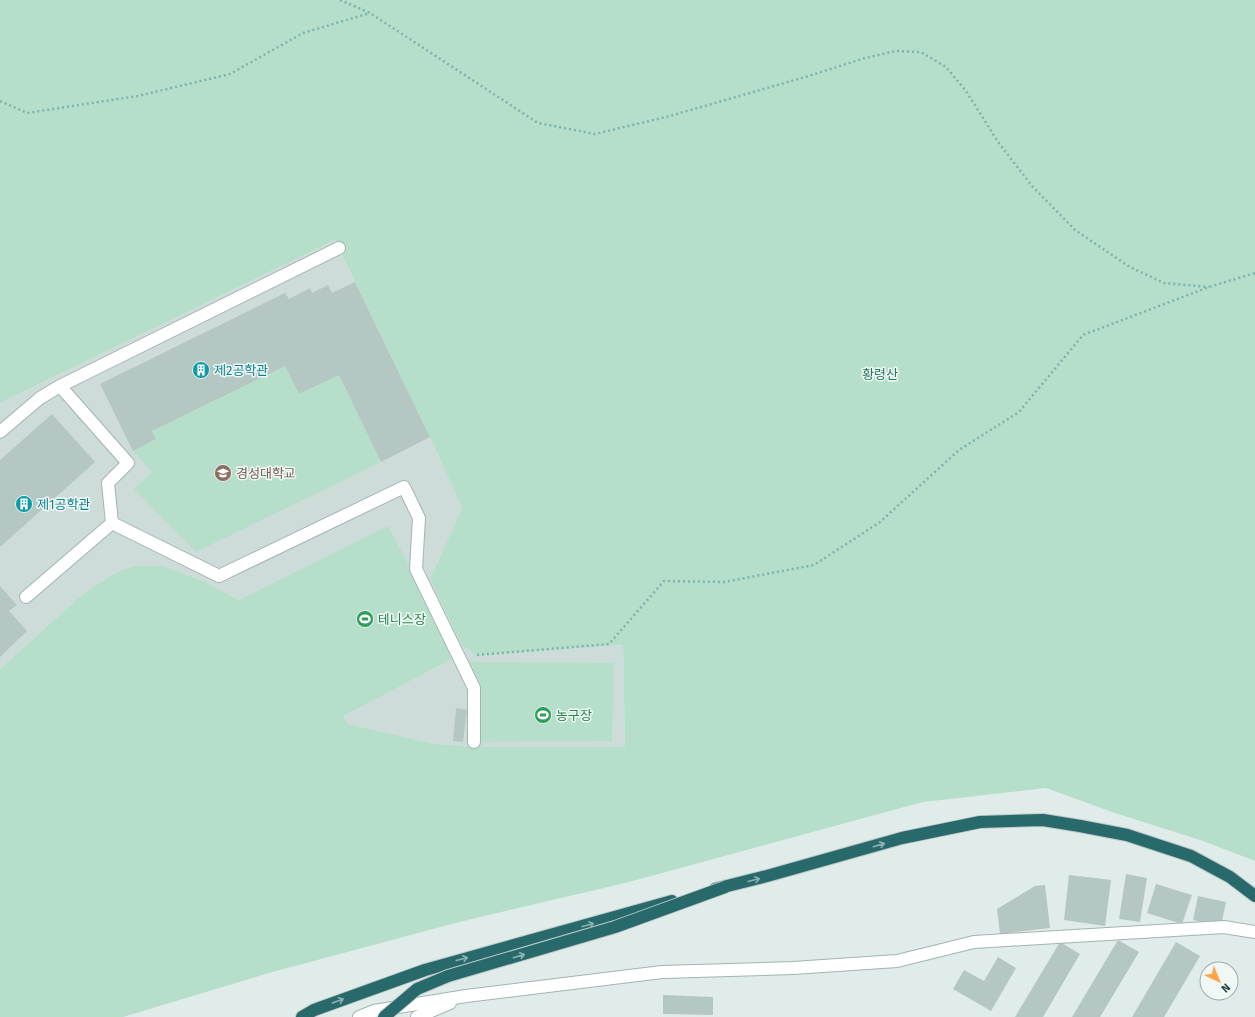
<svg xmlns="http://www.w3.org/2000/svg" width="1255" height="1017" viewBox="0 0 1255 1017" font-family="'Fira Sans','Noto Sans KR',sans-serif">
  <rect width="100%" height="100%" fill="#dfece9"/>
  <path fill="#cddcd9" d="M335 240 430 437 462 508 430 579 478 656 623 645 625 747H486L435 744 348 724 239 600 203 582 117 572 96 585 76 600 0 669V403Z"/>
  <path fill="#b6dfcb" d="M0 0H1255V861L1203 841 1115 813 1046 788 923 802 629 882 459 922 269 973 123 1017H0V669L76 600 96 585 117 572 135 566H163L204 582 239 600 388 526 457 656 343 716 348 724 435 744 486 747H625L623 645 478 656 462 645 430 579 462 508 430 437 335 240 0 403Z
    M285 366 299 394 339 375 381 462 196 552 134 489 152 472 133 451 156 439 152 431Z
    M461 662 614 663 612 741 474 742V688Z"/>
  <path fill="#b4c7c3" d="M355 282 430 437 381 462 339 375 299 394 285 366 152 431 156 439 133 451 100 384 285 293 289 299 310 288 312 293 328 285 332 293Z
    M52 414 95 462 0 547V460Z
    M0 586 17 605 9 611 27 631 0 657Z
    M456 708 467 710 463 742 453 741Z
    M1126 874 1147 878 1140 922 1119 919Z
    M1069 875 1111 880 1105 926 1064 920Z
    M1156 884 1192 895 1182 924 1147 913Z
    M1045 885 1050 928 1000 934 997 909 1035 886Z
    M1198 896 1226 902 1221 926 1193 920Z
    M1118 940 1139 952 1100 1017H1072Z
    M1060 942 1080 954 1043 1017H1015Z
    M1176 942 1200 956 1164 1017H1132Z
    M998 957 1016 968 991 1011 953 989 964 970 984 981Z
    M663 995 713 997V1015L663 1014Z"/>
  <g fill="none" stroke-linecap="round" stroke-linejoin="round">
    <g stroke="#a2b4b2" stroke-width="14">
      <path id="lane" d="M60 386 128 463 108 483 112 523
        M0 432 40 398 60 386 339 248
        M26 597 112 523 219 576 404 487 419 518 416 569 474 688V742
        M359 1017 374 1011 466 996 662 972 793 968 897 961 974 942 1224 927 1255 932
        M417 1017 450 1003"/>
    </g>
    <g stroke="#c0c9c9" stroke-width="14">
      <path id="highway" d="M715 889 767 876 902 838 980 822 1043 820 1080 826 1127 835 1191 856 1230 877 1255 896
        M302 1017 314 1010 425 970 672 901"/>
    </g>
    <path stroke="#7cb3af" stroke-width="2.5" stroke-dasharray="2 3" stroke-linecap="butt" d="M340 0 370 13 538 123 595 134 670 116 812 75 865 58 896 51 921 52 946 67 966 91 998 142 1032 186 1075 230 1130 267 1164 283 1209 287
      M0 101 27 113 138 96 230 74 303 33 370 13
      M477 655 609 644 664 581 724 582 814 565 880 522 959 450 1019 412 1083 335 1209 287 1255 273"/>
    <use href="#lane" stroke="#fff" stroke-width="12"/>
    <use href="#highway" stroke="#286a6c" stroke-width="12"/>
    <g stroke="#c0c9c9" stroke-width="14" stroke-linecap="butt">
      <path id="highway-bridge" d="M384 1017 417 989 448 976 615 927 725 887"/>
    </g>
    <use href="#highway-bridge" stroke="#286a6c" stroke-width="12"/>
  </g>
  <defs><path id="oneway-shaft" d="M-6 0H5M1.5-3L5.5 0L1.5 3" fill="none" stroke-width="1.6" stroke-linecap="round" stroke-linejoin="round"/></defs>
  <g stroke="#8cb1b1">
    <use href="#oneway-shaft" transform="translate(879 845) rotate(-16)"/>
    <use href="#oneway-shaft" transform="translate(754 880) rotate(-14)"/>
    <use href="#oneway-shaft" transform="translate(588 925) rotate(-15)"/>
    <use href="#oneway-shaft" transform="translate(519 956) rotate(-16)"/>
    <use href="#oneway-shaft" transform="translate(462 959) rotate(-15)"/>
    <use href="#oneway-shaft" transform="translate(338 1001) rotate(-20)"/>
  </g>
  <defs>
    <g id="building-disc" transform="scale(0.9)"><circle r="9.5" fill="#0f9aa8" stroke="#f0f8f6"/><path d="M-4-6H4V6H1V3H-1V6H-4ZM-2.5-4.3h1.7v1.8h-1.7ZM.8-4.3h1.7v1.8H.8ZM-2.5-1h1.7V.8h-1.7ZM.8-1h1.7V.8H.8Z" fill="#fff"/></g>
    <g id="university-disc" transform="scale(0.9)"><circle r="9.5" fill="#8d6e63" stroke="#f0f8f6"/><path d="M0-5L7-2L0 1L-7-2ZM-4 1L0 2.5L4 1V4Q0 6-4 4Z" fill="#fff"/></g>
    <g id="stadium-disc" transform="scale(0.9)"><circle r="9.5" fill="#2e9e5b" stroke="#f0f8f6"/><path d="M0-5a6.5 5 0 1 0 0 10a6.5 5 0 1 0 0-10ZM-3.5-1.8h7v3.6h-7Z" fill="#fff"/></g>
  </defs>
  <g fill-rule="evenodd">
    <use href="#building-disc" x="201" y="370"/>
    <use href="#university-disc" x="223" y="473"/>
    <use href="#building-disc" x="24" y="504"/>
    <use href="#stadium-disc" x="365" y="619"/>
    <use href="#stadium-disc" x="543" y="715"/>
  </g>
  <g text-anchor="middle" stroke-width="3" stroke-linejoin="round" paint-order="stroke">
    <g font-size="13" fill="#0d838f" stroke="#f0f8f6" text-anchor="start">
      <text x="214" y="375">제2공학관</text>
      <text x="37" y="509">제1공학관</text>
    </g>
    <g font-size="13" fill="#257859" stroke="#f0f8f6">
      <text x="880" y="379">황령산</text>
    </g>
    <g font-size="13" fill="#785e54" stroke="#f0f8f6" text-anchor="start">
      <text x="236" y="478">경성대학교</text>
    </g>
    <g font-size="13" fill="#27864d" stroke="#f0f8f6" text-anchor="start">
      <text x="378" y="624">테니스장</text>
      <text x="556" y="720">농구장</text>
    </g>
  </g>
  <g transform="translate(1219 981) rotate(136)"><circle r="19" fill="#f0f8f6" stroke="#9caeac"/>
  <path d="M0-3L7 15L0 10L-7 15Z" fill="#ffa24a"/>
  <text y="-6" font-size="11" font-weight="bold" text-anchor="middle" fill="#1f3e3d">N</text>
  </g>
</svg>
